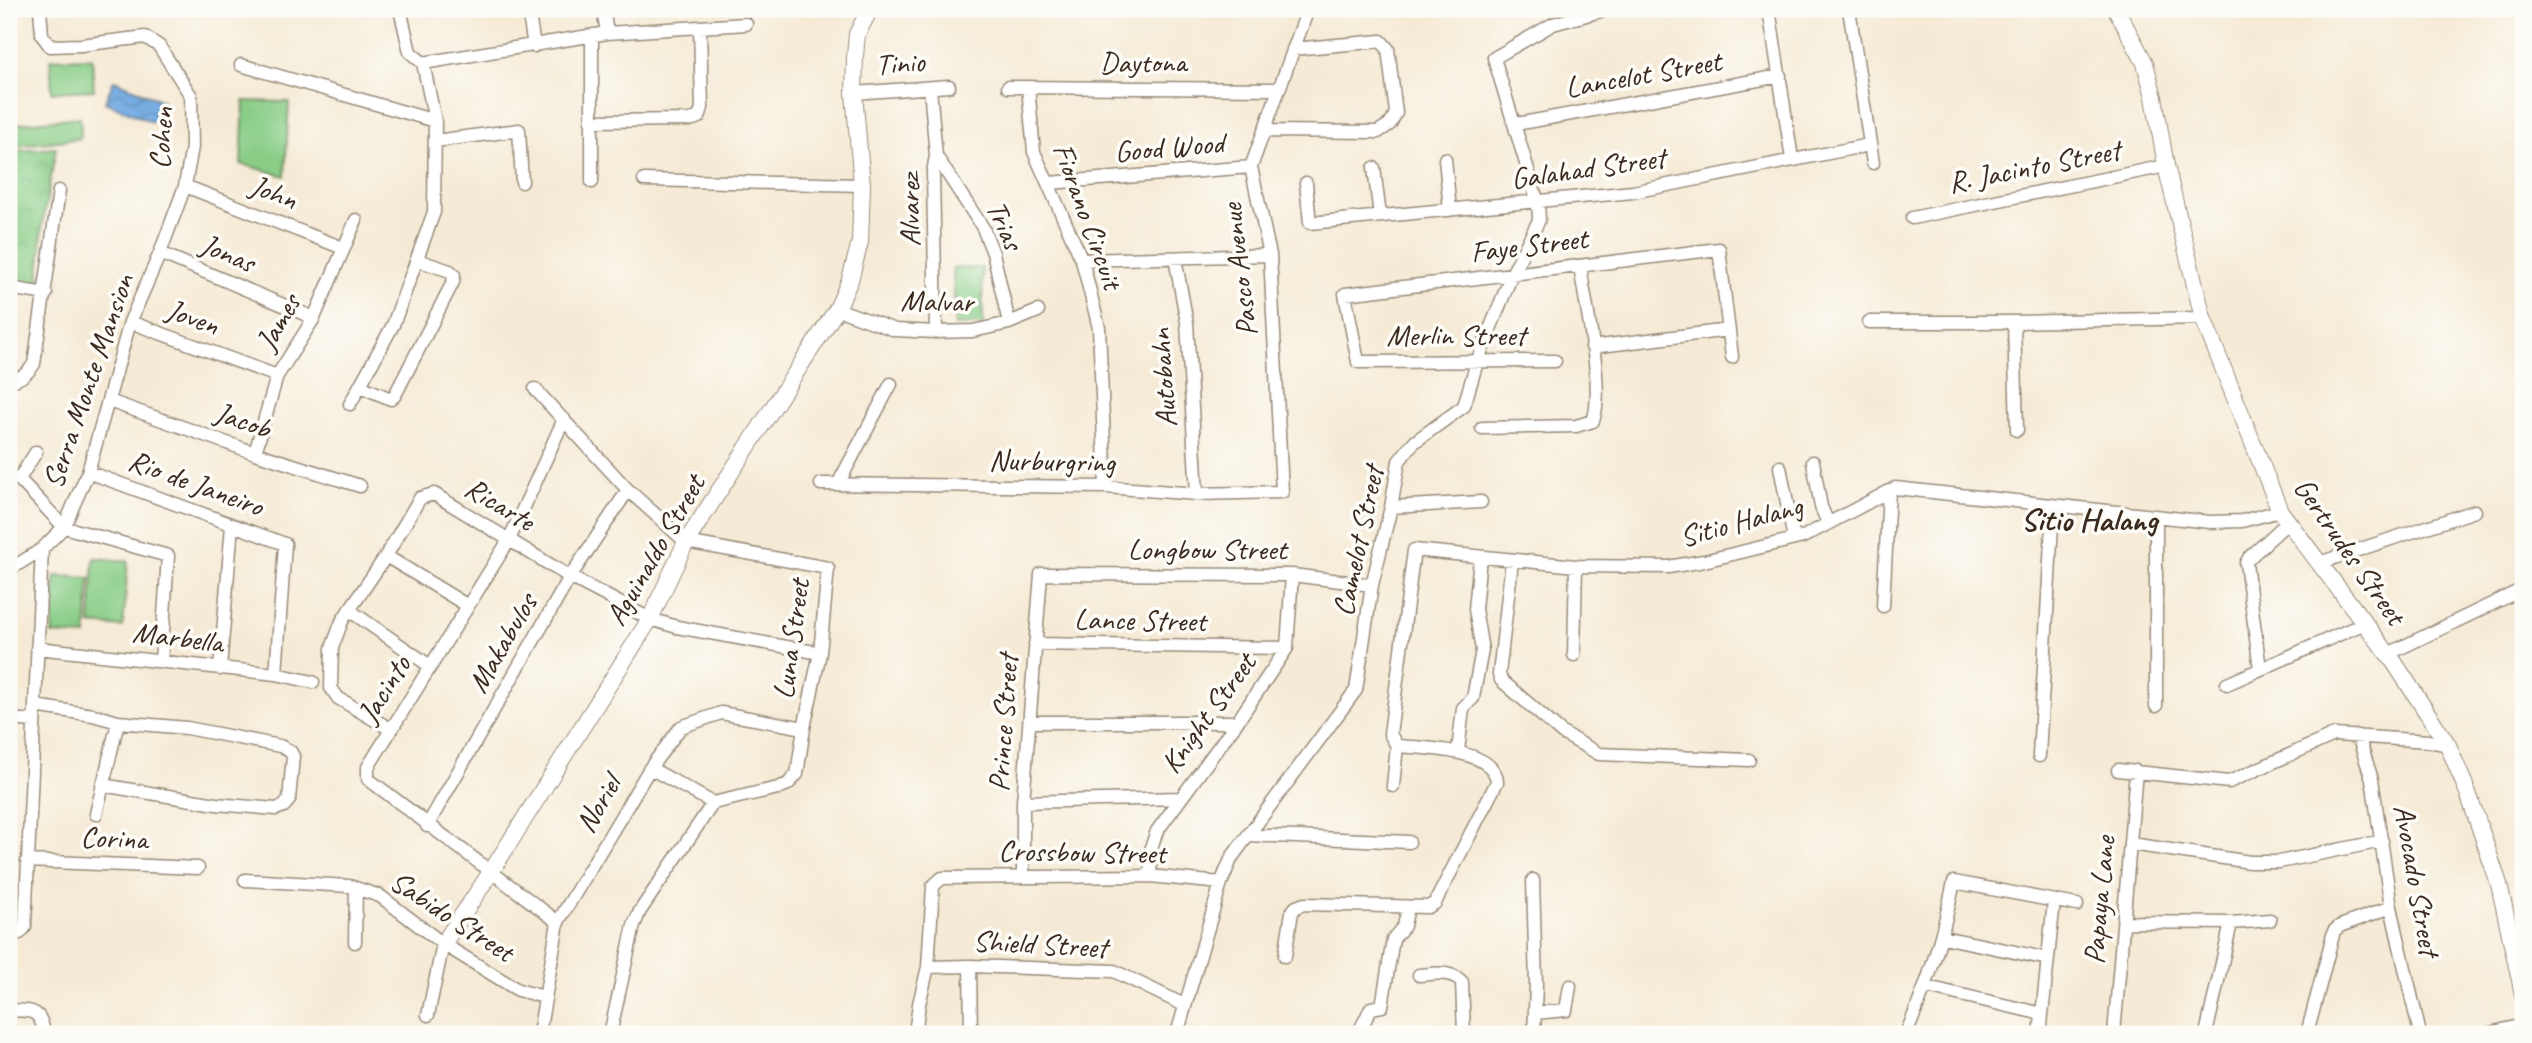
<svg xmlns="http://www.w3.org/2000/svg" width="2532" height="1043" viewBox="0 0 2532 1043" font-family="Caveat,sans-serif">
  <defs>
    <pattern id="park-crowns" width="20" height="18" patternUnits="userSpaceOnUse" patternTransform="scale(1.75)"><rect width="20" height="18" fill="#89cd87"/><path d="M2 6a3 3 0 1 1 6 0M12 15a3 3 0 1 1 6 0" fill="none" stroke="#77b074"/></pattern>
    <pattern id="water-waves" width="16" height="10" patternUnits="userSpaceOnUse" patternTransform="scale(1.75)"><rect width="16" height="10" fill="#70a9e0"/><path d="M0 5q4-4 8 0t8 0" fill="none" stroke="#5d8ab5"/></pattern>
  </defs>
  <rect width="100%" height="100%" fill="#fdfcf7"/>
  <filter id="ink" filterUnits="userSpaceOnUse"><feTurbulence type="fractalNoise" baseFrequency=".0143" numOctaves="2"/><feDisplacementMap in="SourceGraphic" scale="14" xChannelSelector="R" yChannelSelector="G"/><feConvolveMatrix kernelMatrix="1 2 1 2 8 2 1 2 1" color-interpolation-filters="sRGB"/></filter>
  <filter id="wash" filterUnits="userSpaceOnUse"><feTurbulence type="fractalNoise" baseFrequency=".00686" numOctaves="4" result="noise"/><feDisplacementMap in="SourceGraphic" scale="28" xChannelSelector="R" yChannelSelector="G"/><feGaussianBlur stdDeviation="1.57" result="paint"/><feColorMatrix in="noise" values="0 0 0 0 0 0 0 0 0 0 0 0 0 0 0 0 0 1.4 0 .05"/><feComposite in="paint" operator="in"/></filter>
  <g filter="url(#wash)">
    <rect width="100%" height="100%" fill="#f5ead5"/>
    <path fill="url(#park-crowns)" stroke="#627c52" stroke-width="2" d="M9 129H13V151L56 148 42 227 39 287 9 282Z"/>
    <path fill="#89cd87" stroke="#627c52" stroke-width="2" d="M92 58 94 90 52 92 50 59Z
      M244 101 289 102 285 176 241 164Z
      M80 117 81 138 16 146 15 124Z
      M953 268H982L983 325H955Z
      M94 558 128 561 123 627 90 624Z
      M55 576 90 578 86 636 52 634Z"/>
    <path fill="url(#water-waves)" stroke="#566a7f" stroke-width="2" d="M114 80 162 101 154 123 105 102Z"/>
  </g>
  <g filter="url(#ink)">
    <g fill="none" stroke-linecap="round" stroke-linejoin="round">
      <g stroke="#988a7a" stroke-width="15">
        <path id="minor" d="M528 9 534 46
          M603 9 607 33
          M1059 9 1085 10
          M1769 9 1792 159
          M1849 9 1873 163
          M592 36V182
          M423 63 607 33 746 24
          M241 65 435 121
          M1008 87 1278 89
          M1028 87 1034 152 1082 260 1099 328 1106 487
          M930 88 936 156 933 172 936 332
          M854 93 949 86
          M591 121 690 120 699 117 702 108 700 27
          M1516 124 1780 76
          M1265 131 1378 132 1390 124 1396 113 1388 49 1381 41 1293 49
          M435 141 519 130 522 182
          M936 156 983 228 993 253 1009 323
          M1445 159 1450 210
          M1374 168 1380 216
          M644 180 862 185
          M1049 183 1251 167
          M1306 183 1310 223 1633 192 1869 145
          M185 186 343 248
          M1912 218 2166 166
          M160 253 314 318
          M1175 258 1187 323 1197 494
          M1082 260 1270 255
          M9 288 46 294
          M837 309 895 330 936 332 973 331 1009 323 1038 311
          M130 322 277 376
          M1869 322H2014L2203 318
          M2014 322 2017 430
          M1592 347 1729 330
          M1555 361 1358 362 1345 294 1719 249 1732 357
          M9 381C21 379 27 374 34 364L59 191
          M360 386 391 399 395 395 453 282 454 275 450 271 417 260
          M535 389 628 490 686 542 828 568 820 653 804 728 797 774 788 784 778 788 713 803
          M109 401 255 453 360 486
          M350 404 393 325 434 212 435 121 423 63 410 52 400 9
          M1482 428 1576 426 1593 421C1605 388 1585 303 1580 266
          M255 453 277 376 314 318 356 220
          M1813 462 1821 507 1828 523
          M1780 467 1794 539
          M88 472 285 544 276 674
          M9 477 19 479 64 527 168 556 161 661
          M19 479 36 452
          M821 484 1106 487 1197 494 1282 492 1270 255 1251 167 1308 9
          M838 484 891 384
          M1391 507 1481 502
          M386 556 468 606
          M1512 561 1499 674 1501 680 1562 733 1599 754 1749 760
          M2319 563 2475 511
          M9 570 42 549 64 527 88 472 130 322 160 253 185 186 192 147 191 96 159 46 145 37 81 45 50 46 42 35 40 9
          M1883 606 1889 491
          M349 610 430 666
          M1035 644 1287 648
          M37 648 276 674 313 682
          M2388 654 2523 589
          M1574 655 1576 566
          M220 669 232 525
          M2260 669 2246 563 2249 558 2288 522
          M2227 684 2365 623
          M35 706 93 715 118 722 187 728 280 746 290 751 293 756 289 800 284 806 276 809 216 804 102 785
          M2156 706V518
          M9 719 34 721
          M1029 722H1237
          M390 729 338 698 331 688 332 648 342 621 386 556 420 498 434 494 570 577 650 619 677 627 820 653
          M2358 736 2372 779 2391 907 2420 1034
          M1397 746 1390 734 1414 550 1576 566 1668 567 1704 561 1803 537 1895 488 2210 522 2242 521 2280 511
          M1458 751 1463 708 1473 698 1482 650 1475 609 1480 558
          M2039 756 2053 506
          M650 768 713 803
          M2118 770 2229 782 2334 735 2429 741 2448 745
          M1393 786 1397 746
          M1023 802 1180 798
          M96 814 118 722
          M427 826 570 577 628 490
          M1248 835 1409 842
          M2131 844 2250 862H2279L2382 841
          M27 861 198 868
          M1023 876V802L1041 574 1292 575 1372 585
          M1150 876 1152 845 1157 831 1237 722 1287 648 1292 575
          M245 880 349 886 380 896 443 944 518 990 544 997
          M1533 880 1536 985 1534 1034
          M558 922 368 779V767L509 540 564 419
          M2124 922 2231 923 2270 920
          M9 934 20 933 25 927 42 549
          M1943 937 2048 959
          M355 942 356 888
          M1285 956 1292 912 1296 907 1304 904 1428 907 1435 903 1438 897 1497 782C1495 748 1422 748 1397 746
          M970 966 971 1034
          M928 967 970 966 1114 971 1184 1005
          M1419 975C1434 974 1451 970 1462 982L1464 1034
          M1927 987 2042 1014
          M9 1010C31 1011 41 1008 44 1034
          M1535 1013 1566 1010 1570 986
          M428 1015 443 944
          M539 1034 558 922 650 768 681 727 721 713 804 728
          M610 1034 634 925 640 911 713 803
          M956 1034 915 1033 919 1004 928 967 933 886 942 878 1150 876 1221 883
          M1177 1034 1221 883 1232 857 1356 690 1372 585 1391 507 1399 461 1413 443 1464 406 1477 362 1512 274 1539 220 1538 203 1494 58 1553 24 1608 9
          M1358 1034 1371 1008 1382 1006 1393 939 1404 926 1408 907
          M1906 1034C1929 981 1942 939 1954 882L2077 905
          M2040 1034 2054 901
          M2114 1034 2136 771
          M2206 1034 2231 923
          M2307 1034 2334 931 2340 926 2391 907
          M2486 1034 2523 1025"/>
      </g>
      <g stroke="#988a7a" stroke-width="18">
        <path id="tertiary" d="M2116 9 2145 63 2154 97 2166 166 2203 318 2280 511 2394 662 2448 745 2468 793 2499 884 2523 994
          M443 944 491 872 650 619 686 542 837 309 850 280 860 242 862 185 854 93 855 56 857 34 870 9"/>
      </g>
      <use href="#minor" stroke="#fff" stroke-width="12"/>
      <use href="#tertiary" stroke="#fff" stroke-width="16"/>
    </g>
  </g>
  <g text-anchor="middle" stroke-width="7" stroke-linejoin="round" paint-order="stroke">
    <g font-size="30" fill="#3b2a1e" stroke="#fdfcf7">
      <text x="1143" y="72">Daytona</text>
      <text transform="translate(900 63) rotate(-4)" y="10">Tinio</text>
      <text transform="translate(1643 74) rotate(-10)" y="10">Lancelot Street</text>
      <text transform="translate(161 138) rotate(-87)" y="10">Cohen</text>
      <text transform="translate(1169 147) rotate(-5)" y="10">Good Wood</text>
      <text transform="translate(2034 166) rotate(-11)" y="10">R. Jacinto Street</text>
      <text transform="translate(1588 168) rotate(-8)" y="10">Galahad Street</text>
      <text transform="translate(274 192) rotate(21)" y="10">John</text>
      <text transform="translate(909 210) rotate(-90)" y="10">Alvarez</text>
      <text transform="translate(1088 216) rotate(70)" y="10">Fiorano Circuit</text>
      <text transform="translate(1005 225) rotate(66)" y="10">Trias</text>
      <text transform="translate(1529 245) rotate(-7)" y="10">Faye Street</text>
      <text transform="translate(228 253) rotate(23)" y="10">Jonas</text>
      <text transform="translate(1239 270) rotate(-97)" y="10">Pasco Avenue</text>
      <text transform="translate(937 301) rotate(1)" y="10">Malvar</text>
      <text transform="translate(193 317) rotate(20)" y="10">Joven</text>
      <text transform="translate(278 322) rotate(-60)" y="10">James</text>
      <text x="1456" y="345">Merlin Street</text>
      <text transform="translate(1163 378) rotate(-94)" y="10">Autobahn</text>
      <text transform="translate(88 381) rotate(-71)" y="10">Serra Monte Mansion</text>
      <text transform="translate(243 420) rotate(19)" y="10">Jacob</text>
      <text transform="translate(1052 461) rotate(1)" y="10">Nurburgring</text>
      <text transform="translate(196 483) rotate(20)" y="10">Rio de Janeiro</text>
      <text transform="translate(500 504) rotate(31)" y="10">Ricarte</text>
      <text transform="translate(1741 521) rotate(-15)" y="10">Sitio Halang</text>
      <text transform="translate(1358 541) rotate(-78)" y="10">Camelot Street</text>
      <text x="1207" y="559">Longbow Street</text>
      <text transform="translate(655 550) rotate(-60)" y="10">Aguinaldo Street</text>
      <text transform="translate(2350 551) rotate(55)" y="10">Gertrudes Street</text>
      <text transform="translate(1140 620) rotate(1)" y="10">Lance Street</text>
      <text transform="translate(178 637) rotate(7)" y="10">Marbella</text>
      <text transform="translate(791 639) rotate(-82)" y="10">Luna Street</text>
      <text transform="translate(502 643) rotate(-60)" y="10">Makabulos</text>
      <text transform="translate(384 689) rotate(-58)" y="10">Jacinto</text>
      <text transform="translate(1208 713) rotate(-54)" y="10">Knight Street</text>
      <text transform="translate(1003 723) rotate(-86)" y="10">Prince Street</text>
      <text transform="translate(598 804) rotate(-59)" y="10">Noriel</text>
      <text transform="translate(114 838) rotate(2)" y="10">Corina</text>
      <text transform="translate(1082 852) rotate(1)" y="10">Crossbow Street</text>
      <text transform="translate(2417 880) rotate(80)" y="10">Avocado Street</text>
      <text transform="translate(2099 900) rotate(-85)" y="10">Papaya Lane</text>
      <text transform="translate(452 916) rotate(33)" y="10">Sabido Street</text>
      <text transform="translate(1040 944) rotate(3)" y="10">Shield Street</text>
    </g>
    <g font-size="32" font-weight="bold" fill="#3b2a1e" stroke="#fdfcf7">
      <text x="2089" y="530">Sitio Halang</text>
    </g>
  </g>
  <rect width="2532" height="1043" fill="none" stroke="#fdfcf7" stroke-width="35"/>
</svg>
